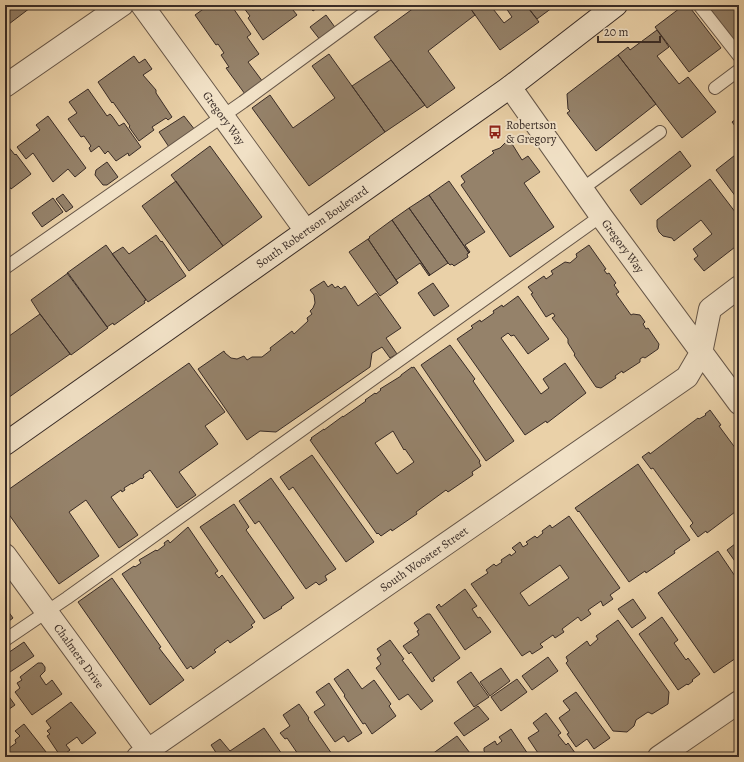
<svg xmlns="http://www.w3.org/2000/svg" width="744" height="762" viewBox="0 0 744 762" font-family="Alegreya,serif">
  <rect width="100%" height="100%" fill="#ead1a8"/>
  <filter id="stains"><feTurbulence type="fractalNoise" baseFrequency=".005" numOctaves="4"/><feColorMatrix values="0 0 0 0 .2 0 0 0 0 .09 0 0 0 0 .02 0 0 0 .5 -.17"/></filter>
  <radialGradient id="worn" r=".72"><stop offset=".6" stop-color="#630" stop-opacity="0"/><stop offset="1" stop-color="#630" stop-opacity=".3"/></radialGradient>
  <path fill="#95826a" stroke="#392c27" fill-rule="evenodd" d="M5 5H28L30 8 5 27Z
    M209 5H231L251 34 247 37 259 54 248 62 263 82 245 94 226 68 229 67 221 55 224 53 218 44 216 45 195 15Z
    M236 5H289L297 15 263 40 248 18 250 16 243 7 240 9Z
    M303 5H321L313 11 309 6 306 8Z
    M418 5H468L475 15 428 51 455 88 427 108 374 37Z
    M468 5H490L504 23 512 17 504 5H526L539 22 500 50Z
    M526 5H556L537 19Z
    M684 5H688L721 48 689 72 655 27Z
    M707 5H739V36L734 40Z
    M326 15 337 30 321 41 310 27Z
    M657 30 669 47 657 56 679 84 688 77 716 112 682 138 618 55 628 47 630 50Z
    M329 54 385 132 309 186 252 108 270 95 293 128 335 98 312 66Z
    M618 55 656 104 596 151 567 113 570 111 568 109 567 94Z
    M134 56 139 63 145 59 152 69 143 75 156 90V93L172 117 168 120 166 118 152 127 154 130 139 141 129 127 130 126 113 102 112 103 98 82Z
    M391 60 425 105 385 132 352 86Z
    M88 89 107 116 110 114 112 116 119 126 124 123 141 147 129 156 128 153 116 161 108 151 105 154 99 146 91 152 89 148 91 146 84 136 81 137 68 119 77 113 69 102Z
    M48 116 86 168 75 177 68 169 53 182 33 153 26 159 17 147 40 130 36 125Z
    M184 116 195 130 169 147 159 132Z
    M739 117V131L732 122Z
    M509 139 522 160 528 156 540 172 524 183 554 227 510 257 461 185 465 182 461 176 494 153 492 151 500 148Z
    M7 145 15 155 16 154 31 174 11 189 5 180V146Z
    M210 146 262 217 223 246 171 175Z
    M680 151 691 166 641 205 630 190Z
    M739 152V201L716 170Z
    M107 162 118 177 107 185H103L95 175 96 170Z
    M710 179 739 217V244L704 271 694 259 698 256 693 249 712 234 701 220 674 241 672 238 663 236 659 232 657 227V220Z
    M176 181 223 246 189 271 142 206Z
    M449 181 485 232 465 245 470 252 469 253 429 195Z
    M63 194 73 207 66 212 56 199Z
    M429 195 469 253 467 254 468 257 454 266 452 264 450 265 448 263 409 208Z
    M53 198 63 212 42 227 32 213Z
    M409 208 448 263 430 275 392 220Z
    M392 220 430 275 429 276 420 263 396 280 398 283 368 239 370 238 369 237Z
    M156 235 161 242 162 241 186 276 148 302 112 254 123 247 129 254Z
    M368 239 398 283 380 296 349 252Z
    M106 245 146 300 144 301 145 303 114 325 113 323 107 327 67 273Z
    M589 245 606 269 604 270 607 274 609 273 616 283 614 285 619 292 616 294 631 315 633 314 640 315 645 322 643 324 646 329 648 328 659 344 658 349 645 358 643 357 640 359V362L623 373 622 371 615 376 616 378 601 388 596 387 574 355 575 354 568 343V339L552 318 555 316 553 313 546 317 531 294 533 293 528 287 544 276 546 279 553 274 551 271 565 262 570 263 577 257 576 254Z
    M68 273 108 328 71 355 40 314 31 300Z
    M324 281 328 287 332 284 335 288 338 286 341 289 345 286 358 306 376 293 401 328 386 338 397 354 390 358 382 347 372 353 370 367 276 432 260 431 247 440 198 369 224 351 225 353 231 358 237 359 244 356 247 360 252 357H262L271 350 270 348 292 331 294 334 308 321 307 318 312 314 310 311 313 308 315 303 314 295 310 290Z
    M433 283 449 306 434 316 418 293Z
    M518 296 549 339 528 354 514 335 511 336 508 333 501 338 541 394 549 388 543 379 565 363 586 393 547 423 546 421 525 435 457 339 473 328 471 326 480 320 481 322 494 313 493 311 502 305 503 307Z
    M40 314 70 354 5 400V339Z
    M450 345 475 379 473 381 514 441 486 461 421 365Z
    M189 363 225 412 205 426 218 444 179 472 196 495 177 508 150 470 143 475 144 477 142 479 141 478 132 484V483L124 488 125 490 122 492 121 490 111 497 138 535 119 548 86 500 69 512 99 556 59 584 5 509V492Z
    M412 367V368L414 367 480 461 479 462 481 466 472 472 473 475 448 492 446 490 416 512 417 514 392 531 391 529 381 536 378 533 377 534 310 440 312 439 311 438 324 429V430L343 416V417L366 401 365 400 375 393 376 394 381 390 380 389 401 376V375ZM393 431 404 450 405 449 414 462 397 474 375 443Z
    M710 410 721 425 719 426 739 453V509L707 533 706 531 698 537 690 526 693 523 653 468 651 469 642 457 649 452 650 454 698 418 699 419 706 415 705 414Z
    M312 455 374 542 346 562 293 487 289 490 280 477Z
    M638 464 690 540 674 551 675 553 646 573 645 571 629 582 579 511 578 512 575 508Z
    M271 478 336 569 325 576 327 580 319 585 316 582 306 589 259 521 255 524 239 501Z
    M234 504 249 527 246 530 294 598 281 607 282 608 264 619 200 527Z
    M569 516 620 588 610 595 613 599 603 606 601 601 588 610 591 614 581 621 578 617 562 629 564 632 555 638 553 635 540 644 543 647 532 654 530 651 522 656 471 584 488 573 486 570 494 564 496 566 502 562 501 560 510 554 511 556 516 552 512 548 520 542 523 547 528 544 526 542 535 536 537 538 543 533 542 531 550 525 552 528ZM560 565 569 578 529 606 520 593Z
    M188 527 218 571 215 573 219 578 222 575 255 622 251 625 253 627 230 643 228 640 214 650 216 652 193 669 191 666 187 669 122 574 134 566 135 567 141 563 139 560 156 550 157 551 165 545 164 543 168 540 170 543Z
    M739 541V567L727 550Z
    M718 551 739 582V656L714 673 658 593Z
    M112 578 161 647 159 648 184 680 150 705 78 602Z
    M465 589 477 606 472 609 478 618 480 617 491 632 465 650 436 607 439 604 441 607Z
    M633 599 646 618 632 628 618 609Z
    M5 607 13 618 5 624Z
    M427 614H430L460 658 433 678 435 680 432 682 411 652 409 654 403 646 419 635 417 631 419 630 414 623Z
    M662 617 678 640 674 643 686 660 688 658 700 674 692 680 693 681 688 685 687 684 678 690 639 634Z
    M618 620 669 692 668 704 652 714 648 712 636 720 634 726 627 732 613 731 566 663 568 661 566 657 587 641 590 646 598 639 596 636Z
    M390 640 404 659 402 660 433 701 421 710 408 694 399 700 376 668 381 664 377 658 381 655 377 649Z
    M24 642 34 656 7 674 5 671V655Z
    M548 657 558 671 532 690 522 676Z
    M38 663H42L45 667V671L40 676 46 685 52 680 62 694 32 715 15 692 20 688 17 683 22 680 20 677Z
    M501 668 510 681 490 696 480 682Z
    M348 669 362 689 374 680 391 704 389 706 396 716 372 734 365 723 363 724 344 696 345 695 334 679Z
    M471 672 489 697 474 707 457 682Z
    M517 679 527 692 501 711 491 697Z
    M329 683 362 733 348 742 344 736 335 742 314 712 325 705 316 692Z
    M5 691 15 705 5 712Z
    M576 692 610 738 594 749 587 739 576 747 567 734 569 733 559 718 570 710 563 701Z
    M71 702 96 733 82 744 77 737 66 745 70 750 61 757 47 736 50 734 47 731 51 728 46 721Z
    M299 704 309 718 308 719 334 757H300L287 738 285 739 280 733 290 726 283 715Z
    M478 706 489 719 464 736 454 723Z
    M546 713 561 733 558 735 566 745 568 743 578 757H540L537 754 538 753 528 738 539 731 533 723Z
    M24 724 50 757H5V751L16 743 15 740 20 736 15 731Z
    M264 728 284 757H219L211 745 220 739 230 751Z
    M511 729 530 757H492L489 753 487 755 484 751V748L495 741 497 745 502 741 499 737Z
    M457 736 473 757H428Z"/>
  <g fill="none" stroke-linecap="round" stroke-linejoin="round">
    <g stroke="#655547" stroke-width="14">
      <path id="lane" d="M699 5 739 56
        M715 88 739 70
        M582 189 660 132
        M5 268 243 102 375 5
        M5 640 67 598 601 216"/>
    </g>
    <g stroke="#655547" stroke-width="24">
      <path id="street" d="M142 5 306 231
        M5 86 122 5
        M510 87 601 216 739 403
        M5 555 153 757
        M138 757 687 377 701 353 710 309 739 287
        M659 757 739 702"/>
    </g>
    <g stroke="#392c27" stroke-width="24">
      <path id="secondary" d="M5 444 510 87 616 5"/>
    </g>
    <use href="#lane" stroke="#f1e1c6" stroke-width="12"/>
    <use href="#street" stroke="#f1e1c6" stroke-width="22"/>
    <use href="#secondary" stroke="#f1e1c6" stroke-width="22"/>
  </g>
  <defs>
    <g id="bus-bare" transform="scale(1.08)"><path d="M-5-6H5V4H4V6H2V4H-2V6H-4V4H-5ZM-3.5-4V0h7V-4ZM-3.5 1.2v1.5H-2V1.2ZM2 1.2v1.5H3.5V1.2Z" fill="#8f2418" stroke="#f1e1c6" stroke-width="2.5" paint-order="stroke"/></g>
  </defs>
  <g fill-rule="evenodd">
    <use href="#bus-bare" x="495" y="132"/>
  </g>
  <g text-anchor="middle" stroke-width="4" stroke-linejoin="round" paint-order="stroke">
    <g font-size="12" fill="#392c27" stroke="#f1e1c6">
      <text transform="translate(224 118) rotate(54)" y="4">Gregory Way</text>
      <text transform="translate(312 227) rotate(-35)" y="4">South Robertson Boulevard</text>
      <text transform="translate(623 246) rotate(54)" y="4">Gregory Way</text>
      <text transform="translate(424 559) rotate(-35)" y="4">South Wooster Street</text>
      <text transform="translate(79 656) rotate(54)" y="4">Chalmers Drive</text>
    </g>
    <g font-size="12" fill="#392c27" stroke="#f1e1c6" text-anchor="start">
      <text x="506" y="129">Robertson<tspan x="506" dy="14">&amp; Gregory</tspan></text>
    </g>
  </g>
  <rect width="744" height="762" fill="none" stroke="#ead1a8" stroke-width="20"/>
  <rect x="6" y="6" width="732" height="750" fill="none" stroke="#392c27" stroke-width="2"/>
  <rect x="10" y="10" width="724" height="742" fill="none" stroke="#392c27"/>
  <path d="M598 36v6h62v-6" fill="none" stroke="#392c27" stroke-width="2"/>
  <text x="604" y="36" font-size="12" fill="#392c27" stroke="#f1e1c6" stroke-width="3" paint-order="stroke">20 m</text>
  <rect width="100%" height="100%" filter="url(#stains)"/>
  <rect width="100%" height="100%" fill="url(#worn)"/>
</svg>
